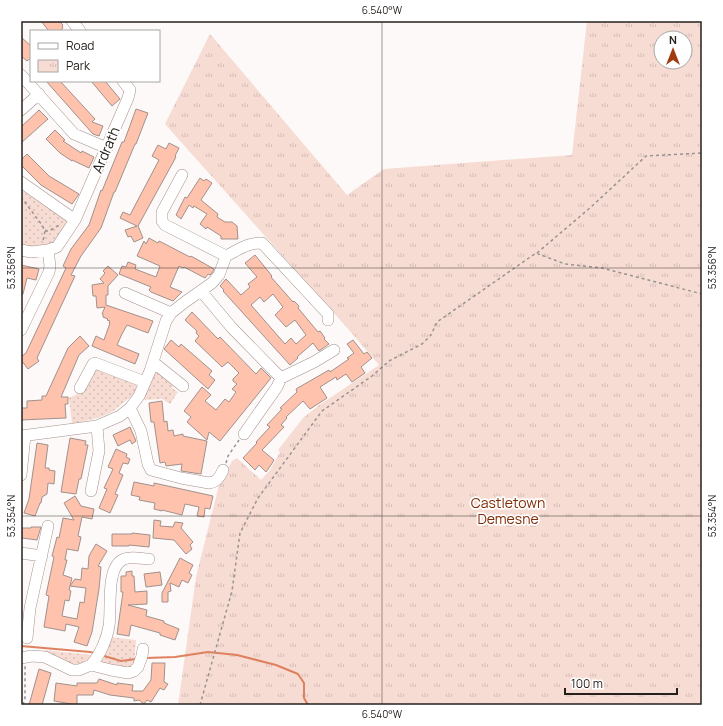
<svg xmlns="http://www.w3.org/2000/svg" width="723" height="726" viewBox="0 0 723 726" font-family="Manrope,sans-serif">
  <defs>
    <pattern id="grass-dots" width="8" height="8" patternUnits="userSpaceOnUse"><rect width="8" height="8" fill="#f7dcd3"/><path d="M2 2h.1M6 6h.1" fill="none" stroke="#d4bcb5" stroke-width="1.8" stroke-linecap="round"/></pattern>
    <pattern id="park-tufts" width="24" height="20" patternUnits="userSpaceOnUse"><rect width="24" height="20" fill="#f7dcd3"/><path d="M3 7l-1-3M5 7V3M7 7l1-3M15 17l-1-3M17 17v-4M19 17l1-3" fill="none" stroke="#d4bcb5"/></pattern>
  </defs>
  <rect width="100%" height="100%" fill="#fdf9f8"/>
  <path fill="url(#grass-dots)" d="M21 190 66 220 67 222 54 244 24 247 23 244 21 243Z
    M95 367 137 383 134 397C125 398 118 409 110 413 98 419 85 421 72 424L69 398 79 393Z
    M159 371 174 385 172 388 178 392 170 404 162 399 143 400C146 392 150 374 159 371Z
    M110 637 136 640 134 664C123 670 111 666 100 663L101 658Z
    M44 650 93 655 88 661 77 666 42 653Z"/>
  <path fill="url(#park-tufts)" fill-rule="evenodd" d="M587 21H702V705H178L196 577 219 485 232 461 237 458 261 480 270 470 280 452 278 450 303 418 318 406 379 365 349 330 165 124 210 34 347 195 384 169 572 155ZM661 38H685V62H661Z"/>
  <g fill="none" stroke-linecap="round" stroke-linejoin="round">
    <path stroke="#df805e" stroke-width="2" d="M21 646 90 652 95 653
      M101 655 121 661 136 659
      M146 658 175 657 208 652 237 655 276 665 298 674 304 683V698L308 705"/>
  </g>
  <path fill="#ffc2ad" stroke="#a1918c" fill-rule="evenodd" d="M41 21H59L63 25 62 26 63 28 60 31H49Z
    M21 37 31 46V58L27 61 21 56Z
    M46 81H60L95 119 92 122 103 126 99 136 93 134Z
    M91 81H105L120 99 112 106Z
    M136 109 148 113 136 144H135L115 192H114L101 228 81 256 71 275 75 276 37 358 39 361 28 369 21 360V357L26 353 66 268 63 266 71 249 89 225 101 190 102 191 122 142H124Z
    M39 110 48 119 21 143V127Z
    M55 130 65 140 63 141 81 153 82 151 94 157 89 168 72 160V161L60 153 46 139Z
    M169 143 179 148 175 156 176 157 138 226 143 238 134 242 131 236 128 237 125 230 137 226 120 218 123 212 130 215 159 160 152 156 158 145 166 149Z
    M27 154 49 176 79 194 72 204 41 185 21 165V160Z
    M200 178 204 181 206 179 212 183 201 200 218 214 217 217 225 222H232L237 226 238 239H221V236L207 227 206 229 200 224 207 214 194 206 193 208 189 205 181 219 176 215 185 197 187 198Z
    M149 238 158 243 159 241 163 243 190 257 191 256 214 269V270L210 275 208 274 205 278 184 267 183 268 179 266 170 287 182 292 173 301 151 292 149 290 151 287 119 274 122 266 126 267 128 262 136 265 135 269 156 277 160 266 137 256 144 241 146 244Z
    M255 255 272 276 271 277 293 302 294 301 299 306 298 308 318 332 320 331 325 338 324 339 329 344 319 351 313 343 297 357 298 358 290 365 223 291 224 290 220 286 226 279 241 295 250 287 248 284 257 277 245 263ZM273 294 283 307 275 315 286 327 295 320 306 335 296 344 291 338 285 344 251 305 260 297 264 302Z
    M21 265 39 269 36 280 27 278 23 294H21Z
    M108 266 118 275 108 286V295H106V305L153 321 148 333 127 325 122 334 117 345 139 354 135 364 92 346 96 336 104 340 110 323H109L110 321 107 320 108 319 103 317V314H102L105 307 97 308 96 296H93L92 285 104 283 100 279 105 273 103 271Z
    M192 312 218 339 220 337 256 374 261 368 271 378 220 441 209 432 207 440 187 422 191 417 184 411 202 387 211 395 205 401 216 410 225 399 229 402 236 392 232 389 237 384 233 381V379L239 373 228 362 222 367 195 341 199 336 196 333 197 331 185 320Z
    M80 336 89 346 79 355 61 397H68V404H65L66 418 21 420V408H27V401L42 400V396H46L68 348Z
    M171 340 179 347 181 344 212 371 209 375 215 380 208 389 164 349Z
    M353 340 364 354 367 352 372 358 361 367 365 373 352 382 346 374 337 380 336 377 320 387 327 398 310 409 303 401 286 417 287 418 281 425 284 427 262 450 274 460 271 465 266 472 259 465 255 470 243 458 257 443 256 442 270 427 267 425 282 409 280 408 297 392 296 389 329 370 330 372 349 359 347 358 354 353 347 344Z
    M162 401 164 422 167 421 168 431 173 430 174 436 183 434V436L207 441 201 474 181 471 182 464 166 466 165 462 160 463 154 422H151L149 403Z
    M130 427 136 441 132 444 130 440 118 446 113 435Z
    M70 438 86 441 85 445H88L81 479H79L76 494 61 492Z
    M37 443 48 445 45 468H49V470L55 471 54 484 48 483 47 494 42 497 41 503H40L35 516 24 513 29 499Z
    M116 449 127 454 126 457 130 459 128 464 123 463 119 473 123 475 115 494 118 495 110 513 99 508 107 489 104 488 113 469 108 467Z
    M134 482 154 486V483L213 496 210 509 205 508 204 517 197 516 199 507 185 504 182 515 162 510V511L154 509 155 503 139 500 140 497 131 495Z
    M75 496 81 506 94 509 92 519 82 517 78 536 81 537 78 551 67 549 65 560H67L63 575 72 578 69 590 71 591 69 601 65 600 62 616 77 619 80 602 84 603 86 588 70 586 75 579 81 580 82 568 88 569 89 556 96 544 107 551 98 566 101 567 99 589 92 632 87 646 74 642 79 627 66 624 65 631 44 627 49 596 46 595 54 557 52 556 57 537 59 538 63 518 74 520 64 503Z
    M154 520 161 521 160 526 173 527 175 522 183 523 181 528 193 542 190 545 192 549 186 554 174 540 153 538Z
    M31 527H41L37 540 22 538V528H31Z
    M132 533 150 535 149 547 129 545V546H112V534H132Z
    M180 558 193 565 189 573 192 575 188 583 182 580 179 587 170 583 171 591 168 592V602H162V593Z
    M132 571V576H134L135 592 147 591V604L128 605 147 610 146 616 164 621V623L179 629 175 640 160 635V633L131 625 129 636 117 634 123 592H121V576H126V572Z
    M160 572 162 585 146 587 144 574Z
    M152 663H165L164 682 168 684 164 690 160 688 151 702 147 700 144 704 139 700 134 701V698L110 695 94 690 93 695H77V705L54 701 56 683 77 686V683H97L99 679 117 685V683L133 685 132 691H143L151 680Z
    M39 669 51 673 42 705H29Z"/>
  <g fill="none" stroke-linecap="round" stroke-linejoin="round">
    <g stroke="#a2928c" stroke-width="12">
      <path id="minor" d="M72 21 80 31
        M21 75 74 134 107 148
        M21 110 39 94
        M182 175 162 212V221L165 225 226 256
        M21 182 75 220
        M21 250 31 252 48 250
        M201 291 232 328 281 378
        M125 293 171 313
        M21 330 49 272 50 266 48 250 57 247 75 220 128 98 130 90 123 81
        M153 362 183 386
        M80 388 93 364 95 363 145 382
        M130 408 141 431 148 464 151 470 181 478 209 483C217 482 220 477 223 470
        M244 434 277 387 281 378 314 362 334 350
        M21 436 97 426 120 416 130 408 139 396 150 371 166 321 171 313 185 302 212 283 219 275 226 256C238 250 249 242 262 243L328 314V320
        M21 475 25 436
        M91 491 99 451 97 426
        M21 553 42 556
        M27 638 30 608 48 526
        M21 658 32 656 45 657 72 670H79L91 665 111 670 128 673 134 671 138 667 142 656 143 649
        M91 665C100 655 107 639 109 626 112 608 105 567 124 559 132 556 142 559 149 559"/>
    </g>
    <path stroke="#989391" stroke-width="1.5" stroke-dasharray="3 3" stroke-linecap="butt" d="M21 197 42 225 45 231 43 241
      M45 231H49L61 224
      M537 253 591 207 646 156 702 153
      M226 463 228 456 239 440
      M23 705 25 698V666
      M200 705 232 591 240 533 258 498 322 411 372 376 389 361 422 344 431 335 437 322 536 253 565 264 602 268 702 294"/>
    <use href="#minor" stroke="#fff" stroke-width="11"/>
  </g>
  <path fill="none" stroke="#26201d" stroke-width="1" stroke-opacity="0.45" d="M382 21V705M21 268H702M21 516H702"/>
  <g text-anchor="middle" stroke-width="3.5" stroke-linejoin="round" paint-order="stroke">
    <g font-size="14" fill="#26201d" stroke="#fff">
      <text transform="translate(106 150) rotate(-67)" y="5">Ardrath</text>
    </g>
    <g font-size="14" fill="#812c07" stroke="#fff">
      <text x="508" y="508">Castletown<tspan x="508" dy="16">Demesne</tspan></text>
    </g>
  </g>
  <rect width="723" height="726" fill="none" stroke="#ffffff" stroke-width="44"/>
  <rect x="30" y="30" width="130" height="52" fill="#ffffff" stroke="#a8a6a5"/>
  <rect x="38" y="43" width="20" height="6" fill="#ffffff" stroke="#a8a6a5"/>
  <text x="66" y="50" font-size="12" fill="#26201d">Road</text>
  <rect x="38" y="60" width="20" height="12" fill="url(#park-tufts)" stroke="#a8a6a5"/>
  <text x="66" y="70" font-size="12" fill="#26201d">Park</text>
  <g transform="translate(673 50)"><circle r="19" fill="#ffffff" stroke="#a8a6a5"/>
  <path d="M0-3L7 15L0 10L-7 15Z" fill="#a13c11"/>
  <text y="-6" font-size="11" font-weight="bold" text-anchor="middle" fill="#26201d">N</text>
  </g>
  <path d="M565 688v6h112v-6" fill="none" stroke="#26201d" stroke-width="2"/>
  <text x="571" y="688" font-size="12" fill="#26201d" stroke="#ffffff" stroke-width="3" paint-order="stroke">100 m</text>
  <rect x="22" y="22" width="679" height="682" fill="none" stroke="#26201d" stroke-width="1.5"/>
  <g font-size="10" text-anchor="middle" fill="#26201d">
    <text x="382" y="14">6.540°W</text>
    <text transform="translate(11 268) rotate(-90)" y="4">53.356°N</text>
    <text transform="translate(712 268) rotate(-90)" y="4">53.356°N</text>
    <text transform="translate(11 516) rotate(-90)" y="4">53.354°N</text>
    <text transform="translate(712 516) rotate(-90)" y="4">53.354°N</text>
    <text x="382" y="718">6.540°W</text>
  </g>
</svg>
